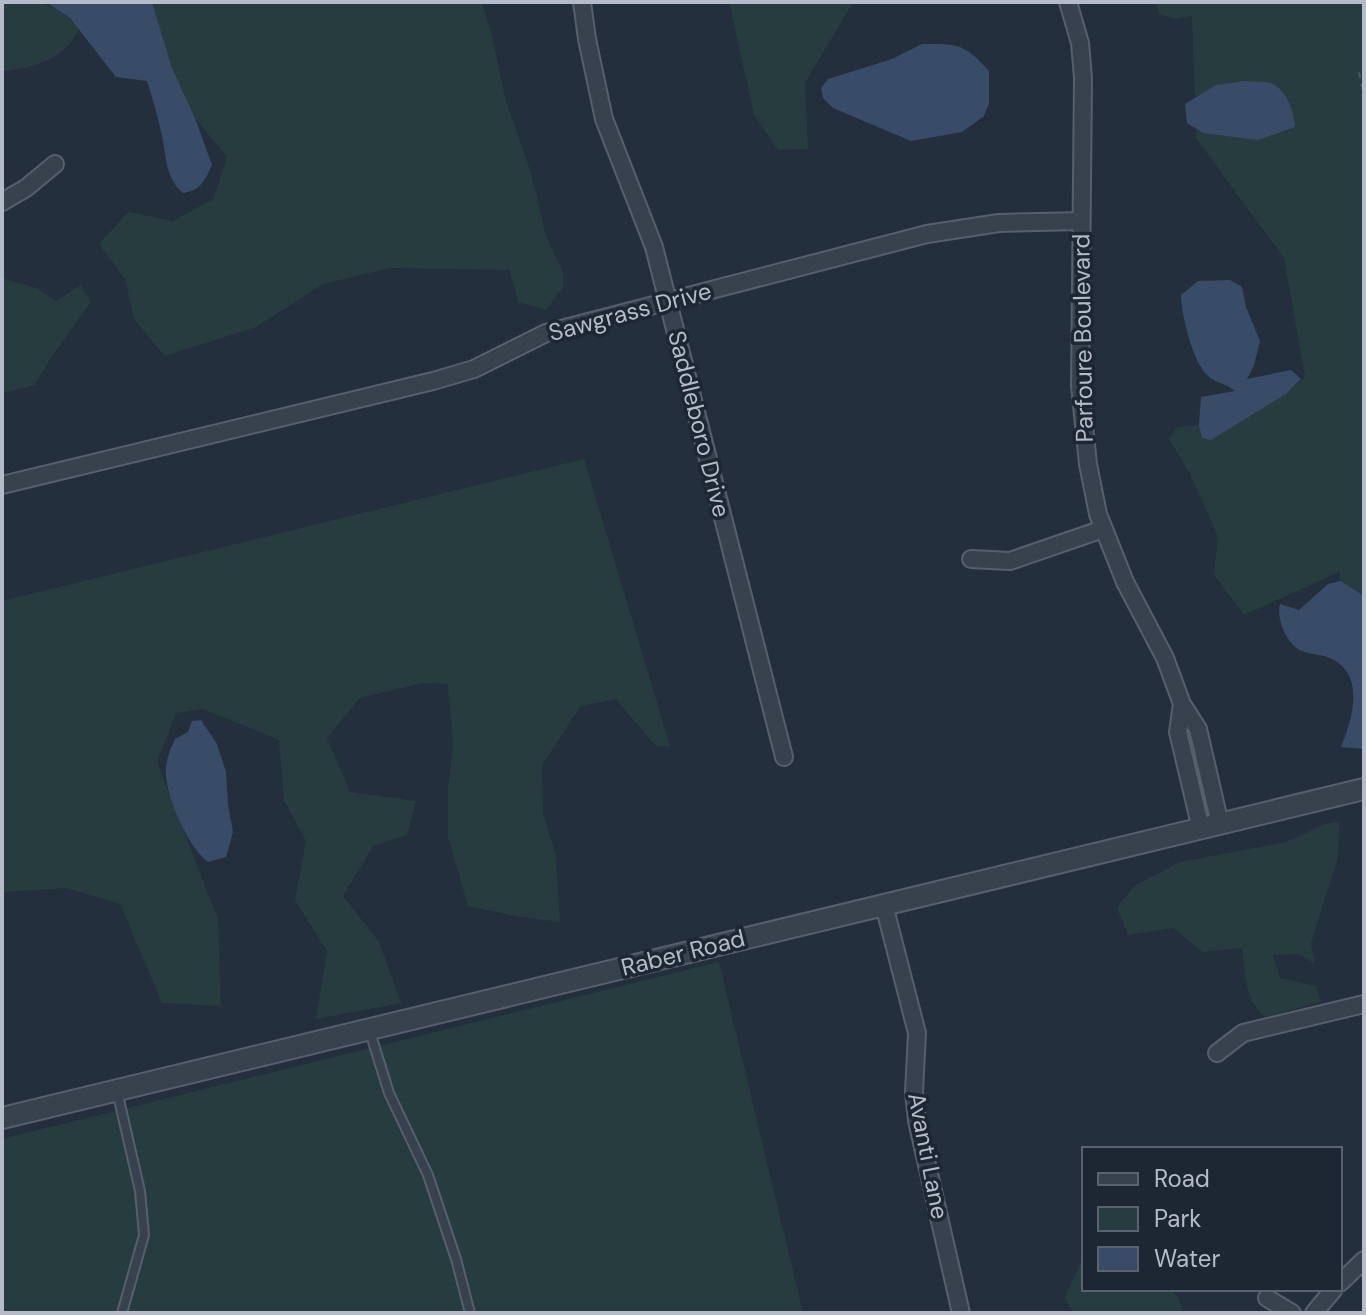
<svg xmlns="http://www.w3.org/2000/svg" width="1366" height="1315" viewBox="0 0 1366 1315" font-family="'DM Sans',sans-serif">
  <rect width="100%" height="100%" fill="#242f3e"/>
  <path fill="#263c3f" d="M2 2C39 2 53 0 79 28 66 60 34 67 2 72Z
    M152 2H482L492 36 505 97 532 176 545 233 563 273V287L546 310 518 302 510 270 390 268 323 284 256 327 165 356 134 319 125 279 99 244 128 212 173 221 213 199 227 157 195 118 172 68Z
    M729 2H853L805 83 808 149 778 150 754 115Z
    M1156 2H1364V596L1341 581 1339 572 1244 615 1214 575 1218 536 1189 472 1169 439 1177 427 1199 425 1202 438 1286 394 1305 377 1284 258 1196 138 1192 16 1175 19 1159 14Z
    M2 278 36 288 56 301 80 285 91 302 48 362 35 385 7 392 2 391Z
    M584 459 670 746H656L616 699 581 706 542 765 543 814 556 856 560 922 515 916 468 906 448 837V788L453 745 448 684 422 683 360 698 327 738 350 792 416 801 407 835 373 846 343 896 379 942 401 1003 316 1019 327 951 295 900 306 841 284 800 279 740 203 709 176 713 157 762 218 919 221 1006 162 1003 120 904 67 888 2 892V601Z
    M1339 822 1338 858 1311 943 1315 964 1299 954 1273 955 1280 978 1316 986 1321 1002 1265 1017C1245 999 1245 974 1242 948L1203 952 1173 928 1128 935 1117 908 1134 886 1180 862 1286 842 1325 824Z
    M719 962 803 1313H2V1139Z
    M1084 1256V1289H1169L1179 1298 1183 1313H1073L1065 1297Z"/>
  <path fill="#394c67" d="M46 2H152L172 68 195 118 212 165C205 180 200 191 183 193 165 177 167 159 162 136 158 118 153 99 147 81L116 77 70 18Z
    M922 44C958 44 964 43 989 71V103L984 116 962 132 911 141 833 108 823 98 821 88 828 79 892 59Z
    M1245 81C1252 82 1264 81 1271 83 1287 90 1294 112 1295 127L1258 140 1203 133 1187 123 1185 104 1216 85Z
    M1230 280 1242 287 1246 307 1260 341 1254 365 1247 379 1291 370 1301 379 1286 394 1211 440 1202 438 1199 425 1201 397 1235 391C1225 383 1213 382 1207 375 1193 362 1181 314 1181 295L1198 281Z
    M1341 581 1364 596V749L1341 747C1352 720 1366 676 1332 659 1323 654 1311 655 1302 651 1287 645 1276 619 1280 604L1299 610 1328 584Z
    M201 720 217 744 226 772 228 805 233 832 226 857 208 862C189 848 168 801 166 776 165 763 169 751 175 739L188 732 192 721Z"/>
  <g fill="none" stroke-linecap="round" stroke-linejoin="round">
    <g stroke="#565f6c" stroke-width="12">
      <path id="service" d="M370 1032 389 1093 428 1175 456 1259 470 1313
        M117 1091 140 1191 144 1235 122 1313"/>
    </g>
    <g stroke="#565f6c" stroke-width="20">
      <path id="minor" d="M582 2 587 39 604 119 654 247 784 757
        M1068 2 1080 43 1083 78 1080 386 1088 464 1098 514 1125 582 1165 658 1182 704 1198 729 1220 824
        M2 202 26 188 55 164
        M2 485 433 381 474 369 546 333 927 234 999 223 1081 221
        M971 559 1010 561 1103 529
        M1182 704 1178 732 1201 829
        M884 905 917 1033 914 1092 917 1121 961 1313
        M1217 1053 1243 1033 1364 1004
        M1340 1283 1364 1260
        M1267 1298 1292 1313
        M1314 1313 1334 1289"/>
    </g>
    <g stroke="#565f6c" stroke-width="24">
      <path id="tertiary" d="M2 1118 1364 789"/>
    </g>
    <path stroke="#44595c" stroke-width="2" stroke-dasharray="6 6" stroke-linecap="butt" d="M1359 72 1364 98"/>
    <use href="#service" stroke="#38414e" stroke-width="8"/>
    <use href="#minor" stroke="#38414e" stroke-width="16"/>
    <use href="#tertiary" stroke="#38414e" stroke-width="20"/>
  </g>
  <g text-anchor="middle" stroke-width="7" stroke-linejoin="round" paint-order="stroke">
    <g font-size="24" fill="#b4bcc9" stroke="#1d2633">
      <text transform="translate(630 312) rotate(-15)" y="8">Sawgrass Drive</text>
      <text transform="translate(1083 338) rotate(-91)" y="8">Parfoure Boulevard</text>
      <text transform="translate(699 424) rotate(76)" y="8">Saddleboro Drive</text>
      <text transform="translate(683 953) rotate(-14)" y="8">Raber Road</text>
      <text transform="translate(928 1156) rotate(79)" y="8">Avanti Lane</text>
    </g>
  </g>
  <rect width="1366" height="1315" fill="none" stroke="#b4bcc9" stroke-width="8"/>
  <rect x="1082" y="1147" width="260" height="144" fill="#1d2633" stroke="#59626f" stroke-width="2"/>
  <rect x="1098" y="1173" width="40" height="12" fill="#38414e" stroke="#59626f" stroke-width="2"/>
  <text x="1154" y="1187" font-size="24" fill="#b4bcc9">Road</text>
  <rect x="1098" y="1207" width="40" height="24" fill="#263c3f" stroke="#59626f" stroke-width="2"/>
  <text x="1154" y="1227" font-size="24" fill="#b4bcc9">Park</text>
  <rect x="1098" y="1247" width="40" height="24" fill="#394c67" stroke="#59626f" stroke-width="2"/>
  <text x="1154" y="1267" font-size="24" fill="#b4bcc9">Water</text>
</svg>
